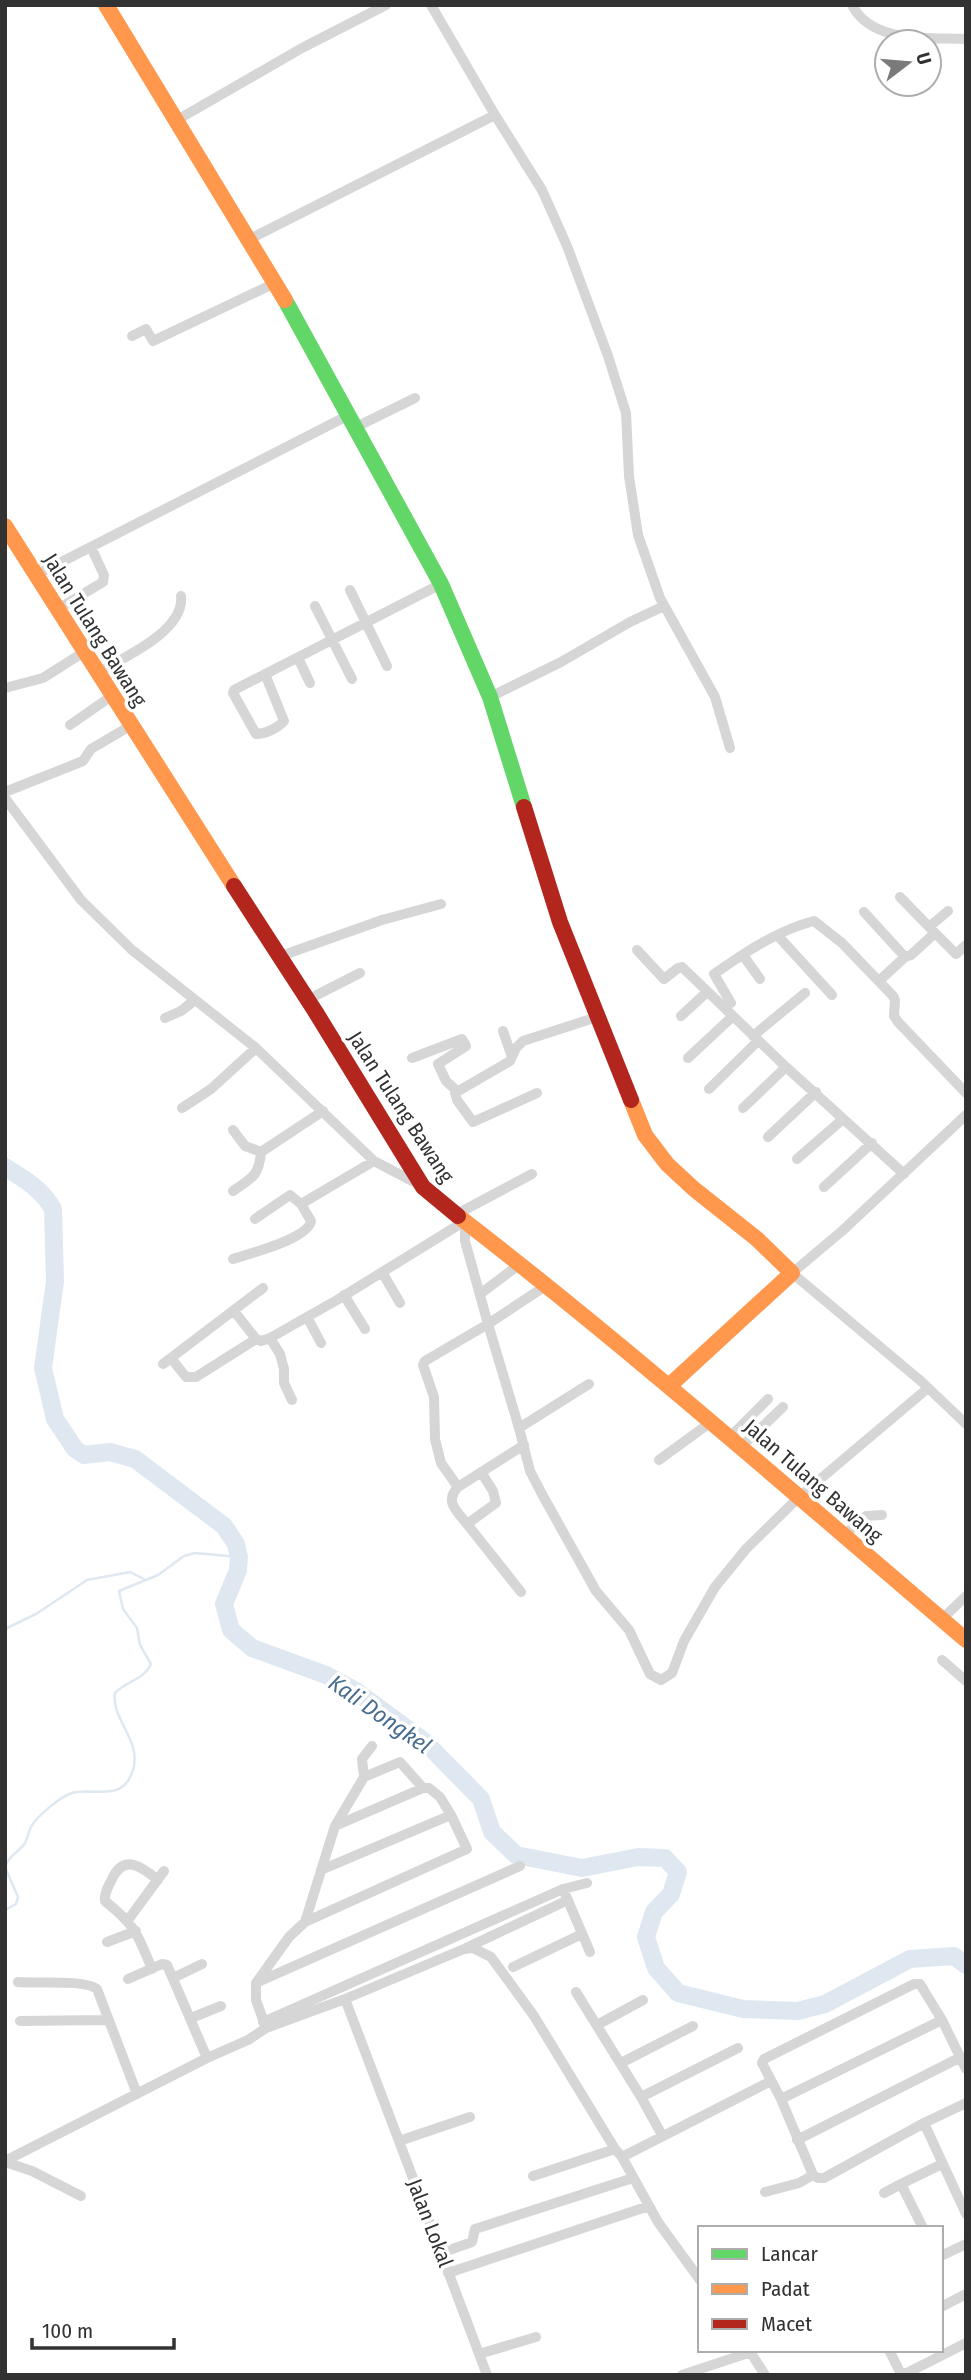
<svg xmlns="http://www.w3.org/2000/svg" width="971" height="2380" viewBox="0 0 971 2380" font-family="'Fira Sans Condensed',sans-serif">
  <rect width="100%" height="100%" fill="#fff"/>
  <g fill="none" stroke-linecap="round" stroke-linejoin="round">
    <path stroke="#dfe8f1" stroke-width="2.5" d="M5 1629 36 1614 87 1580 130 1572 144 1579
      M5 1910 16 1904 18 1897 5 1867C9 1855 19 1852 25 1843 28 1838 28 1832 31 1827 36 1817 61 1796 72 1793 94 1787 123 1803 133 1770 142 1740 111 1720 115 1693 126 1681 144 1680 151 1664L140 1645 137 1628 123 1609 119 1591 158 1575 184 1556 195 1553 239 1557"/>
    <path stroke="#dfe8f1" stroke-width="18" d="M5 1167C24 1179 42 1189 53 1209L55 1281 43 1368 55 1419 75 1449 84 1455 110 1452 135 1459 224 1526 236 1544 239 1557 238 1570 224 1604 231 1630 252 1648 326 1675 356 1691 425 1742 481 1799 492 1832 516 1855 582 1868 638 1857 665 1858 678 1872 671 1894 654 1912 646 1937 656 1968 678 1993 743 2009 798 2011 825 2004 910 1959 954 1956 966 1965"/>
    <path stroke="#d6d6d6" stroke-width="10" d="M431 5 495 115 542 190 567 246 608 356 626 413 629 476 638 535 660 598 715 697 730 748
      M852 5C872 44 929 37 966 39
      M177 120 302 48 386 5
      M250 239 495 115
      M132 336 146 329 153 341 275 283
      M354 428 415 398
      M36 575 347 416
      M350 590 387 666
      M315 606 352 679
      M58 609 103 582 104 575 91 547
      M298 658 310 683
      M99 672C124 657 185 631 181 596
      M265 674 284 721C278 728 265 734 256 734L233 693 234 690 441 584
      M5 688 43 678 84 652
      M490 697 561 662 630 622 664 606
      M70 725 113 695
      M5 792 83 761 91 749 130 726
      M5 798 81 900 132 950 256 1048 374 1161 420 1185
      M900 897 935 933 911 955 905 957
      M864 912 905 957 879 981
      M929 927 948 911
      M935 933 956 954 966 945
      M778 936 832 995
      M637 950 664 979 678 968 682 967 786 1067 904 1174
      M743 955 760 979
      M278 957 382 920 441 904
      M307 1000 360 973
      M731 1003 714 974C744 953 778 930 814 921L842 943 893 996 895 1000 894 1016 898 1022 966 1093
      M681 1016 707 992
      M165 1018 181 1011 195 1000
      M503 1031 512 1057
      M753 1036 805 993
      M412 1058 462 1039 466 1046 438 1064 446 1081 457 1091
      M688 1058 733 1016
      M709 1089 758 1041
      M537 1093 473 1122 457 1100 455 1093 510 1061 516 1048 523 1041 597 1017
      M182 1108 211 1089 256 1048
      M743 1108 786 1067
      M966 1115 842 1231 792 1273 922 1382 966 1424
      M233 1130 245 1146 261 1152 323 1111
      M768 1137 816 1092
      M797 1159 843 1119
      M824 1187 872 1143
      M233 1191C252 1178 259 1176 261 1152
      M455 1215 532 1174
      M255 1219 290 1195 301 1204
      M233 1259C251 1253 308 1239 311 1221L301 1204 374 1161
      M382 1272 400 1303
      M547 1285 488 1324 519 1428 589 1384
      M480 1294 520 1264
      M344 1295 365 1329
      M234 1311 256 1339 261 1341 270 1338 337 1300 465 1221
      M307 1317 321 1343
      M270 1338 280 1354 284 1369V1383L292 1400
      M171 1358 186 1377H196L256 1339
      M163 1364 263 1288
      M519 1428 530 1471 543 1496 596 1591 629 1630 650 1674 661 1680 672 1673 684 1641 715 1587 746 1549 799 1497 928 1388
      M730 1437 768 1399
      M742 1446 783 1407
      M659 1460 711 1422
      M481 1472 493 1491 496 1503 467 1524 521 1592
      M458 1487 441 1463 435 1439 434 1397 423 1365 425 1361 488 1324 465 1241V1231L471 1225
      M467 1524C457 1511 444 1502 458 1487L524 1445
      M843 1536 866 1516 882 1515
      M942 1619 966 1596
      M942 1660 966 1681
      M364 1777 362 1759 372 1746
      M335 1826 423 1788
      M563 1889 587 1883
      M128 1920 164 1871
      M305 1922 467 1849 451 1815 321 1870
      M107 1942 136 1931
      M466 1948 568 1900
      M513 1967 582 1934
      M152 1969C137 1933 136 1926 105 1901 104 1893 108 1887 112 1879 124 1853 142 1867 158 1880
      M173 1978 202 1964
      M128 1979 162 1964 167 1965 207 2058
      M18 1982C37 1984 83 1979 97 1989L137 2094
      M258 1982 520 1866
      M576 1992 641 2097
      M345 1999 399 2141
      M191 2018 221 2006
      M20 2021 107 2020
      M263 2022 563 1889 590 1952
      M597 2025 643 2000
      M266 2028 256 2000V1983L289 1937 305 1922 335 1826 364 1777 400 1762 423 1788H429L440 1797 451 1815
      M621 2063 693 2026
      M781 2099 942 2020
      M966 2103 924 2123 966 2214
      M470 2117 399 2141 487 2375
      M662 2135 641 2097 738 2048
      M797 2140 959 2058
      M622 2157 771 2081
      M5 2161 207 2058 248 2040 266 2028 345 1999 464 1949 473 1948 491 1957 534 2016 615 2149 622 2157 658 2222 700 2280
      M5 2162 32 2171 81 2196
      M813 2175 781 2099 762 2063 764 2059 914 1984H920L942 2020 966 2069
      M533 2176 615 2149
      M765 2192 799 2183 813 2175 818 2178H824L924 2123
      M884 2193 901 2184
      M923 2228 901 2184 942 2164
      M441 2253 472 2242 475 2229 633 2178
      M941 2256 966 2244
      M448 2273 649 2206
      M941 2307 966 2294
      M749 2350 765 2375
      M889 2350 900 2372 905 2374 966 2343
      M479 2354 536 2337
      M682 2375 751 2352"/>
    <path stroke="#63d668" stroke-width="16" d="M285 300 441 584 490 697 524 807"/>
    <path stroke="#ff974d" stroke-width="16" d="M106 5 285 300
      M5 526 234 886
      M631 1100 645 1135 667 1164 694 1189 757 1239 792 1273 669 1386
      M458 1216C633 1351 798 1497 966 1640"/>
    <path stroke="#b3261e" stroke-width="16" d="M524 807 560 922 631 1100
      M234 886 315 1011 423 1187 458 1216"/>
  </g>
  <g text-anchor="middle" stroke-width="7" stroke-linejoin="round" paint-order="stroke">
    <g font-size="21" fill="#323232" stroke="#fff">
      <text transform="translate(95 630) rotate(58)" y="7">Jalan Tulang Bawang</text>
      <text transform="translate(401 1107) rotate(57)" y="7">Jalan Tulang Bawang</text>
      <text transform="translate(813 1481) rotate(41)" y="7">Jalan Tulang Bawang</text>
      <text transform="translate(430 2223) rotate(69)" y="7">Jalan Lokal</text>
    </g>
    <g font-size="23" font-style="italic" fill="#476c8e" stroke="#fff">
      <text transform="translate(380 1714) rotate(35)" y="8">Kali Dongkel</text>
    </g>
  </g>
  <rect width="971" height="2380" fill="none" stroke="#323232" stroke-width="14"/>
  <rect x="698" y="2226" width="245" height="126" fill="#ffffff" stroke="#adadad" stroke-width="2"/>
  <rect x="712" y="2249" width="35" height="10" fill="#63d668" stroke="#adadad" stroke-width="2"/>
  <text x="761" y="2261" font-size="21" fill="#323232">Lancar</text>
  <rect x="712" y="2284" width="35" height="10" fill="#ff974d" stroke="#adadad" stroke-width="2"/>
  <text x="761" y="2296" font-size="21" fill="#323232">Padat</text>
  <rect x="712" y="2319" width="35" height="10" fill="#b3261e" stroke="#adadad" stroke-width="2"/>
  <text x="761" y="2331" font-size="21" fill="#323232">Macet</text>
  <g transform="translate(908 63) rotate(74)"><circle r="33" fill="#ffffff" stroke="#adadad" stroke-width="2"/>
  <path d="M0-5L12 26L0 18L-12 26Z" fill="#7a7a7a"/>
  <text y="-10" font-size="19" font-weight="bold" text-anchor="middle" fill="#323232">U</text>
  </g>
  <path d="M32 2338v10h142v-10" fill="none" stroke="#323232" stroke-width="3.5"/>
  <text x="42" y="2338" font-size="21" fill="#323232" stroke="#ffffff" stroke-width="5" paint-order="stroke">100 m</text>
</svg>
